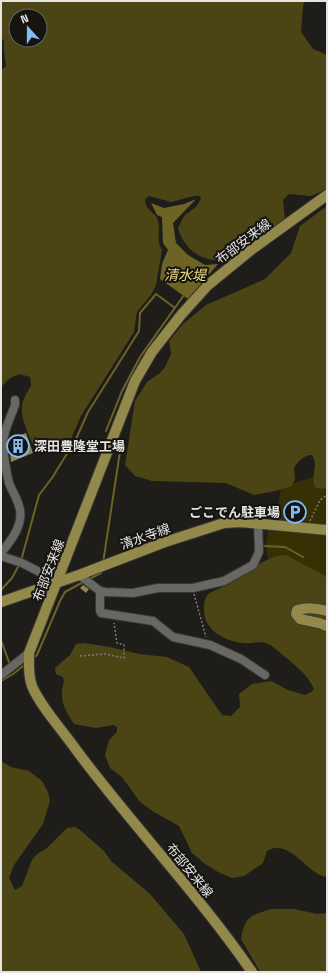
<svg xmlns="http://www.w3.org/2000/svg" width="328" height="973" viewBox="0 0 328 973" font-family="'Space Grotesk','Noto Sans JP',sans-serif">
  <rect width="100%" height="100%" fill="#1e1d1a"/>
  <path fill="#373004" d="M327 470V666L269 569 266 543 269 529 276 523 281 487 317 476Z"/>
  <path fill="#4b4414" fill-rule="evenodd" d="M1 1H305L303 6 301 32 313 49 327 55V189L311 196 289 194 283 200 285 221C271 230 258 240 245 249 240 252 235 258 229 259 206 265 184 251 178 228L184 216 196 207 201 199 200 196H194L171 202 149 196 145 199C145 209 153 211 157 218 162 230 155 238 162 250L156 285 151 295 137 312 134 332 81 416 69 443 64 445 60 444C52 447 47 452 39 454 32 444 20 419 22 406 23 399 27 392 31 386L30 377 20 374 10 378 1 387V70L6 66C5 57 3 49 4 41L1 37ZM16 16H40V40H16Z
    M327 206V488L320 489 315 487C310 475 319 465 312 455 304 455 298 461 294 468L295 479 292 486 275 491 254 495 226 483 152 481 135 476 125 465 135 401 147 382 160 373 165 367 171 354 169 341 183 324 206 305 265 279 291 253 300 226Z
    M286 555 327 577V877C309 875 295 846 275 848 273 848 269 850 267 851L263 863 244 876 232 878 218 872 205 864 192 853 179 826 154 812 140 802 122 777 110 768 105 755 109 740 117 732V727L114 725 96 728 74 724C68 714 61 705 62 692 62 685 65 685 63 677L56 674 55 668 70 655 76 644 84 643 110 647 139 654 167 657 189 667 222 715 231 716 240 707 239 694 252 684 271 681 288 690 305 695 311 692 314 689C307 673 291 662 278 651 275 649 272 645 268 644 260 640 252 644 244 643 227 642 205 631 204 612 203 591 211 593 227 585 247 575 262 556 286 555Z
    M1 761 11 767 29 771 42 781 48 792 50 801 43 824 14 865 9 878 15 890 22 886 32 860 37 854 47 848 67 828 75 827 80 830 104 851 111 861 150 894 184 934 201 972H1Z
    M271 909H294L317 914 327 913V972H260L241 939C245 916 250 916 271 909Z"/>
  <path fill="#6d6325" d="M196 199 173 223 176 243 188 255 205 265 218 264 188 299 160 279 162 264 168 250 163 243 162 217 157 215 151 203 164 208 184 204Z"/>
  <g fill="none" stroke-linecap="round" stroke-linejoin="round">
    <path stroke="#6d6325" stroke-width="2" d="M106 431 122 391 140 357 184 295
      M262 543 264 546 285 547 303 557
      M21 561 39 495 52 478 76 439 88 412 139 331 140 313 156 294 175 308
      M103 563 121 445
      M89 579 101 573V571
      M1 590 12 578 19 565
      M37 594H39L43 600
      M1 640 10 665
      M32 659 37 655 60 601 65 592 85 581
      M1 681 13 674 26 664"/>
  </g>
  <path fill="#8f8648" d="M26 433 33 453 11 462 9 439Z
    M83 585 89 589 86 593 80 588Z"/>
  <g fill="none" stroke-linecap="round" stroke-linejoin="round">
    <g stroke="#393836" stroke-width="10">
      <path id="minor" d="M1 553C11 541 25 523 19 506 17 498 12 491 9 483 6 471 4 456 3 444 3 431 11 417 15 405V400
        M1 556 22 563 53 579 57 583
        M79 575 100 591V611L101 613 153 621 173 637 210 645 241 659 265 675
        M100 591 105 592 133 593 158 588H193L224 581 253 565 259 552 258 524
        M1 675 29 653"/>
    </g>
    <g stroke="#393836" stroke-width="12">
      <path id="major" d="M1 602 79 575 165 542 224 523 241 522 327 530
        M327 611C317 608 307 607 297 610L296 614 300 619 319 623 327 626
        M252 972C199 895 133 826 77 751 64 732 40 706 32 686 28 676 29 664 29 653L135 381 152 352 181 315 208 285 251 250 327 195"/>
    </g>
    <path stroke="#7c7b78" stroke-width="1.5" stroke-dasharray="2 2" stroke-linecap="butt" d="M310 521 320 500 327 495
      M194 594 206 637
      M80 656 105 654 124 658V645L117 643 114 623"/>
    <use href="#minor" stroke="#676763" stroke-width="8"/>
    <use href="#major" stroke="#93894a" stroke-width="10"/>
  </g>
  <defs>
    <g id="building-ring" transform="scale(1.15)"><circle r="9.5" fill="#151411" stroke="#82bcfa" stroke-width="1.5"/><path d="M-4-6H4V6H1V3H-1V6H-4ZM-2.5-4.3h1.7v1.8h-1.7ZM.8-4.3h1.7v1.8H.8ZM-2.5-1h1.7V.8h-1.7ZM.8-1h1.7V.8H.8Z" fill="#82bcfa"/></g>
    <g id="parking-ring" transform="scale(1.15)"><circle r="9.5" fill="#151411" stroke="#82bcfa" stroke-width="1.5"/><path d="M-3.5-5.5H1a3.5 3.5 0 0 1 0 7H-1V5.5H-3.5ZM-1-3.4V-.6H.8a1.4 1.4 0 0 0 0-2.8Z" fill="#82bcfa"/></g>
  </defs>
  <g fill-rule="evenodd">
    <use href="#building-ring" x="18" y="446"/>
    <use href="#parking-ring" x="295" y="512"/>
  </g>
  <g text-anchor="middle" stroke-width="4" stroke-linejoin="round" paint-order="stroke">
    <g font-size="13" fill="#e5e4e2" stroke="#151411">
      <text transform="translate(243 241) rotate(-37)" y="5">布部安来線</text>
      <text transform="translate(145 536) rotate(-20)" y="5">清水寺線</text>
      <text transform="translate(48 570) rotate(-69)" y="5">布部安来線</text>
      <text transform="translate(190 870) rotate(51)" y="5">布部安来線</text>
    </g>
    <g font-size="13" font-weight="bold" fill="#e5e4e2" stroke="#151411" text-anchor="start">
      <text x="34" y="451">深田豊隆堂工場</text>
      <text x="280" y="517" text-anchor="end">ごこでん駐車場</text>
    </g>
    <g font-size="14" font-style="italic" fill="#ecde83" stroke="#151411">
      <text x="185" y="280">清水堤</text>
    </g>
  </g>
  <rect width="328" height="973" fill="none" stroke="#e5e4e2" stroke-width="4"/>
  <g transform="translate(28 28) rotate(339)"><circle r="19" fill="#151411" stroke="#686765"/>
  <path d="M0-3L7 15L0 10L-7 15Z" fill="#82bcfa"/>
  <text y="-6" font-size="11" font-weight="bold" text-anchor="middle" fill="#e5e4e2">N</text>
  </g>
</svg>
